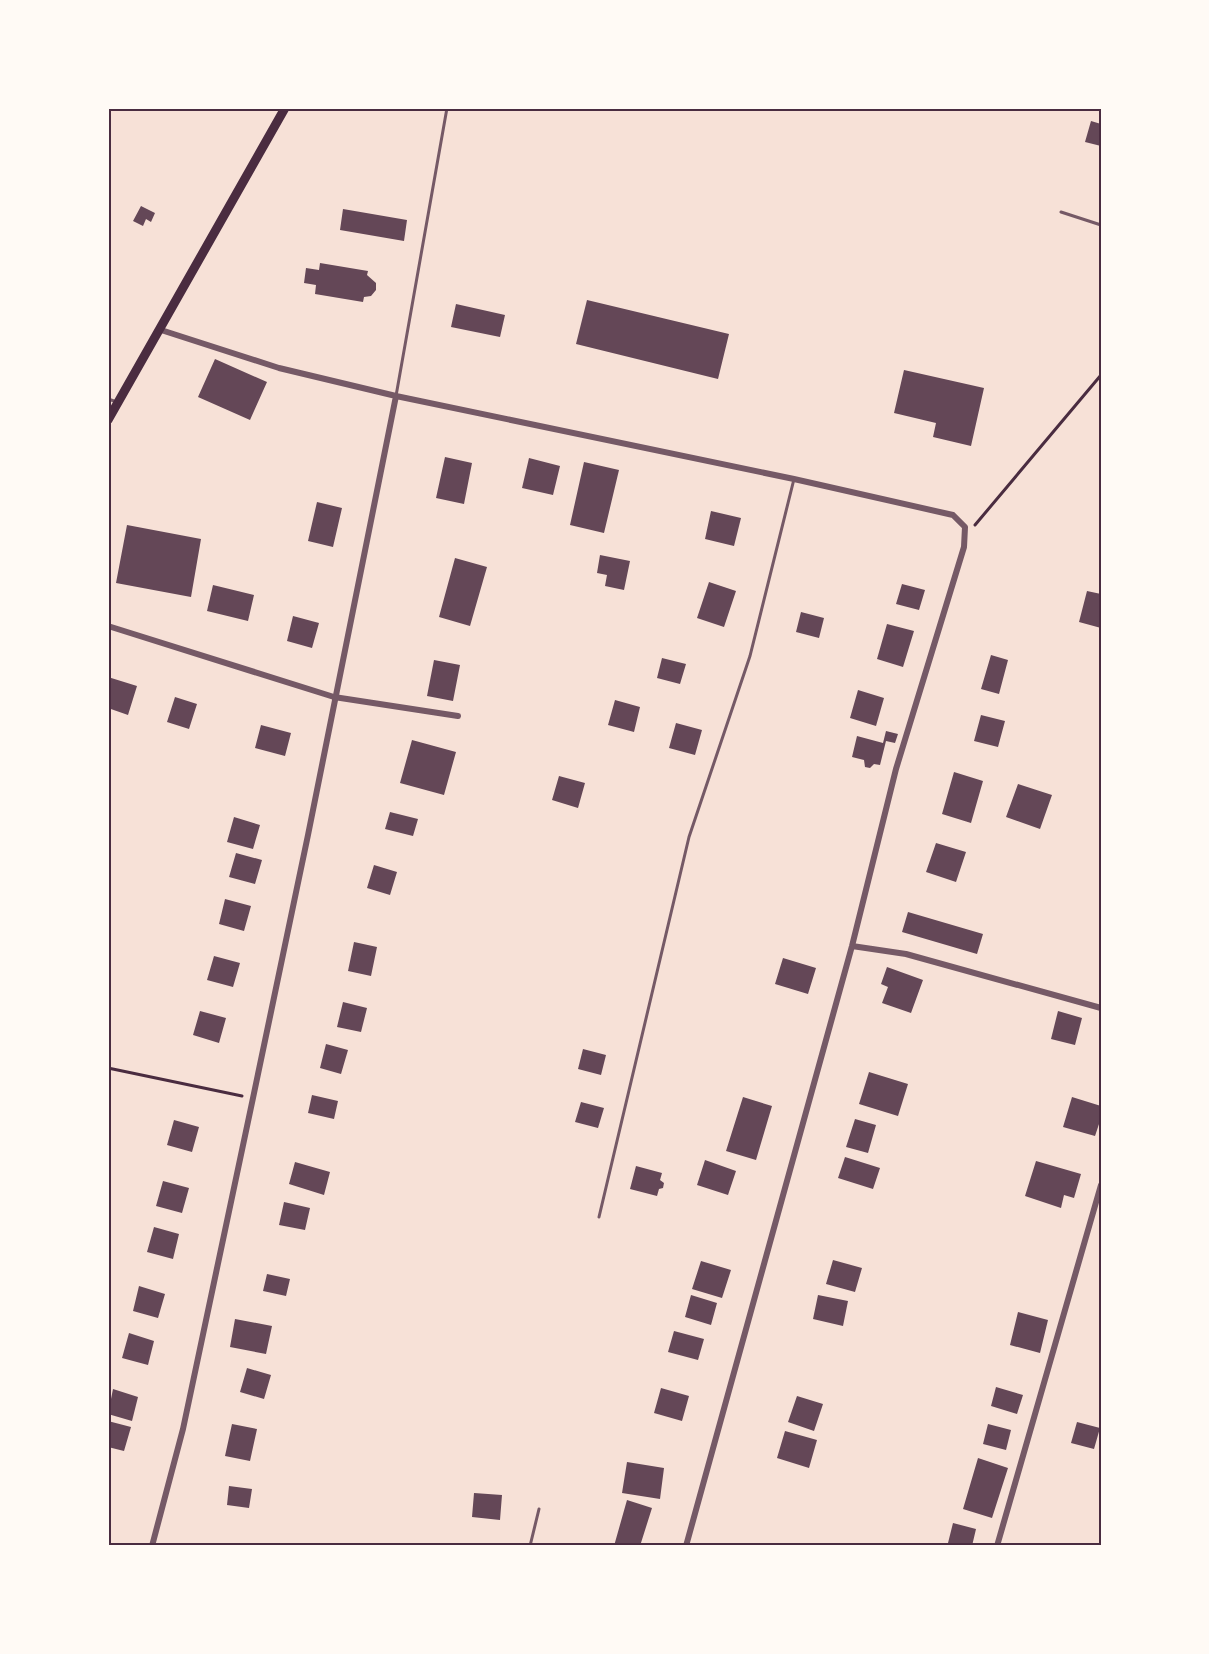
<svg xmlns="http://www.w3.org/2000/svg" width="1209" height="1654" viewBox="0 0 1209 1654" font-family="Rubik,sans-serif">
  <rect width="100%" height="100%" fill="#f7e1d7"/>
  <path fill="#644757" d="M1091 121 1101 124V146L1085 142Z
    M141 206 155 213 151 222 146 219 143 226 133 221Z
    M343 209 407 220 404 241 340 230Z
    M320 263 368 271 367 275 376 283V290L371 296 364 297 363 302 315 294 316 285 304 283 306 268 319 270Z
    M587 300 729 334 718 379 576 344Z
    M456 304 505 315 500 337 451 327Z
    M215 359 267 382 250 420 198 397Z
    M904 370 984 388 971 446 933 437 936 423 894 413Z
    M445 457 472 463 464 504 436 498Z
    M529 458 560 466 553 495 522 488Z
    M584 462 619 470 604 533 570 525Z
    M317 502 342 508 333 547 308 541Z
    M711 511 741 518 734 546 705 539Z
    M127 525 201 539 191 597 116 583Z
    M600 555 630 561 624 590 605 586 607 575 597 573Z
    M455 558 487 567 470 626 439 617Z
    M709 582 736 591 724 627 697 618Z
    M902 584 925 590 919 610 896 604Z
    M213 585 254 595 248 621 207 611Z
    M1087 591 1101 594V628L1079 622Z
    M801 612 824 618 819 638 796 632Z
    M293 616 319 623 312 648 287 641Z
    M887 624 914 631 903 667 877 659Z
    M991 655 1008 660 999 694 981 689Z
    M662 658 686 664 680 684 657 678Z
    M434 660 460 665 453 701 427 696Z
    M108 677 137 686 128 715 108 708Z
    M858 690 884 698 876 726 850 718Z
    M175 697 197 704 189 729 167 722Z
    M615 700 640 707 634 732 608 725Z
    M981 715 1005 721 998 747 974 741Z
    M676 723 702 730 695 755 669 748Z
    M261 725 291 733 285 756 255 748Z
    M886 731 898 734 895 743 886 741 880 765 874 764 870 768 865 767 864 760 852 757 857 736 883 743Z
    M412 740 456 752 444 795 400 783Z
    M954 772 983 781 971 823 942 814Z
    M559 776 585 783 578 808 552 800Z
    M1018 784 1052 795 1040 829 1006 817Z
    M390 812 418 819 413 836 385 829Z
    M234 817 260 825 253 849 227 842Z
    M936 843 966 852 956 882 926 872Z
    M236 853 262 860 255 884 229 877Z
    M374 865 397 872 390 895 367 888Z
    M225 899 251 906 244 931 219 924Z
    M908 912 983 934 977 954 902 932Z
    M354 942 377 947 371 976 348 971Z
    M214 956 240 963 233 987 207 980Z
    M783 958 816 968 808 994 775 984Z
    M887 967 923 980 911 1013 882 1003 888 987 881 984Z
    M343 1002 367 1008 361 1032 337 1027Z
    M200 1011 226 1018 219 1043 193 1035Z
    M1058 1011 1082 1018 1075 1045 1051 1039Z
    M326 1044 348 1050 341 1074 320 1068Z
    M583 1049 606 1055 601 1075 578 1069Z
    M869 1072 908 1084 898 1116 859 1104Z
    M312 1095 338 1101 334 1119 308 1113Z
    M743 1097 772 1106 756 1160 726 1151Z
    M1072 1097 1101 1106V1118L1095 1136 1063 1127Z
    M581 1102 604 1108 598 1128 575 1122Z
    M855 1119 876 1125 868 1153 846 1147Z
    M174 1120 199 1127 192 1152 167 1145Z
    M845 1157 880 1168 873 1189 838 1178Z
    M705 1160 736 1171 728 1195 697 1185Z
    M1036 1161 1081 1174 1074 1198 1064 1195 1061 1208 1025 1196Z
    M295 1162 330 1172 324 1195 289 1184Z
    M636 1166 662 1173 660 1180 664 1183 663 1188 659 1189 657 1196 630 1189Z
    M163 1181 189 1188 182 1213 156 1206Z
    M284 1202 310 1208 305 1230 279 1225Z
    M154 1227 179 1234 173 1259 147 1252Z
    M833 1260 862 1268 855 1292 826 1284Z
    M701 1261 731 1270 722 1298 692 1289Z
    M267 1274 290 1279 286 1296 263 1291Z
    M139 1286 165 1294 158 1318 133 1311Z
    M691 1295 717 1303 711 1325 685 1317Z
    M818 1295 848 1301 843 1326 813 1319Z
    M1018 1312 1048 1320 1040 1353 1010 1345Z
    M235 1319 272 1326 266 1354 230 1347Z
    M674 1331 704 1339 698 1360 668 1352Z
    M129 1333 154 1341 148 1365 122 1358Z
    M247 1368 271 1375 264 1399 240 1392Z
    M996 1387 1023 1395 1017 1414 991 1406Z
    M661 1388 689 1396 682 1421 654 1413Z
    M113 1389 138 1397 132 1421 108 1414Z
    M797 1396 823 1404 814 1431 788 1422Z
    M108 1421 131 1427 124 1451 108 1447Z
    M1077 1422 1100 1428 1094 1449 1071 1443Z
    M232 1424 257 1429 250 1461 225 1456Z
    M988 1424 1011 1430 1006 1450 983 1444Z
    M785 1431 817 1440 809 1468 777 1458Z
    M978 1458 1008 1468 992 1518 963 1509Z
    M627 1462 664 1468 660 1499 622 1493Z
    M229 1486 252 1489 249 1508 227 1505Z
    M474 1493 502 1495 500 1520 472 1517Z
    M627 1500 652 1508 640 1546H614Z
    M953 1523 976 1529 972 1546H958L948 1543Z"/>
  <g fill="none" stroke-linecap="round" stroke-linejoin="round">
    <path stroke="#4a2c40" stroke-width="3" d="M975 525 1101 375
      M108 1068 242 1096"/>
    <path stroke="#755966" stroke-width="3" d="M1061 212 1101 225
      M396 396 447 108
      M108 399 117 402
      M599 1217 689 837 750 656 794 479
      M530 1546 539 1509"/>
    <path stroke="#755966" stroke-width="6" d="M161 330 279 368 396 396 794 479 953 515 965 527 964 547 896 769 852 946 686 1546
      M108 626 334 697 458 716
      M852 946 906 954 1101 1008
      M152 1546 183 1429 253 1098 308 835 396 396
      M997 1546 1101 1185"/>
    <path stroke="#4a2c40" stroke-width="9" d="M108 420 285 108"/>
  </g>
  <rect width="1209" height="1654" fill="none" stroke="#fffaf5" stroke-width="219"/>
  <rect x="110" y="110" width="990" height="1434" fill="none" stroke="#4a2c40" stroke-width="2"/>
</svg>
